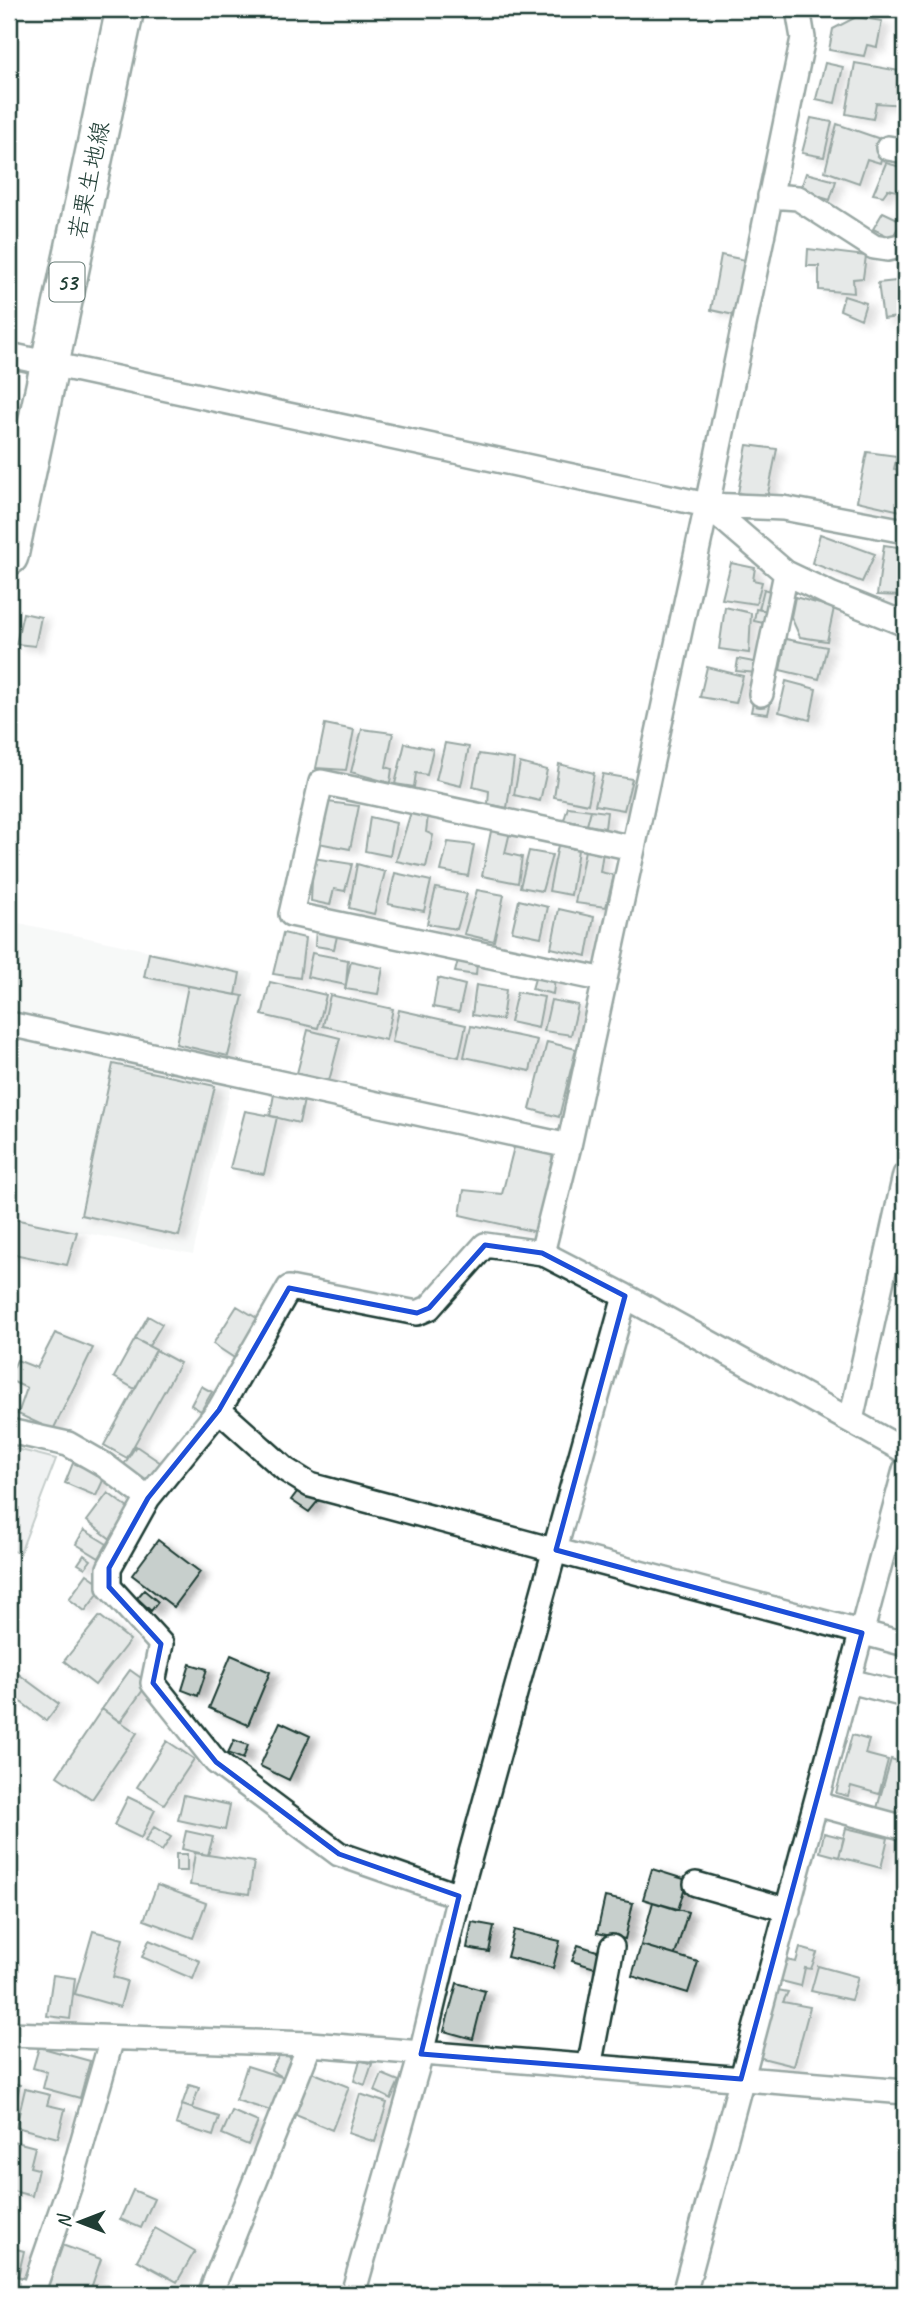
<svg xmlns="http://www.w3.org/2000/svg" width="914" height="2303" viewBox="0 0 914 2303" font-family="Caveat,'Klee One',sans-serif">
  <defs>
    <filter id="shadow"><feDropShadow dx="8" dy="4.5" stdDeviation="3.5" flood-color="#0004"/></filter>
  </defs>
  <rect width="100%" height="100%" fill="#fff"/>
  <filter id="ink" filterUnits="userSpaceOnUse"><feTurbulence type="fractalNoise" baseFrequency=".0143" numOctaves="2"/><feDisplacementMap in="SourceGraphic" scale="14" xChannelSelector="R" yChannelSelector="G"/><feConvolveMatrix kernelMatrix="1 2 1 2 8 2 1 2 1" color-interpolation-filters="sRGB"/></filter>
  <g filter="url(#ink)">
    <path fill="#eef1f0" d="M9 921 253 973 231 1085 193 1254 9 1218Z"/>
    <path fill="#dee3e2" stroke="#7e908b" stroke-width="2" d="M9 1447 56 1459 20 1553 9 1550Z"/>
    <path fill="#c7cfcc" stroke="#1f3d34" stroke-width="2" filter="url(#shadow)" d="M856 17 882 21 877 47 867 45 864 56 829 50 833 29Z
      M825 63 843 67 835 103 816 99Z
      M855 63 905 72V105L876 103 873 119 846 114Z
      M811 118 832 122 824 157 802 153Z
      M837 124 886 141 880 163 867 159 859 183 825 171Z
      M886 163 905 168V193L888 189 883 196 873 194Z
      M806 173 836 181 830 200 800 191Z
      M883 212 902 221 892 238 873 229Z
      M808 249 866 256 863 278 853 279 854 293 819 290V266H807Z
      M721 255 745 260 734 315 711 310Z
      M905 280V316L883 319 878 283Z
      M844 296 866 303 861 319 840 310Z
      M747 445 777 449 767 498 738 493Z
      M867 452 897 456 894 469 905 471V512L857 501Z
      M820 534 875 554 862 582 812 563Z
      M884 545 905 548V596L877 595Z
      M731 563 755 568 753 580 762 582 756 604 722 599Z
      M764 589 775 593 771 612 759 609Z
      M795 597 834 608 827 641 800 637 791 617Z
      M725 607 751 613 749 653 719 649Z
      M756 609 771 612 768 624 754 621Z
      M23 613 41 617 35 646 16 644Z
      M786 639 827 647 819 679 780 670Z
      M738 659 759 663 757 673 736 671Z
      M707 667 743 676 736 703 700 697Z
      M786 681 816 689 810 720 779 712Z
      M754 697 771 701 768 714 751 712Z
      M325 724 354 730 346 770 316 768Z
      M362 729 393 733 386 767 392 769 390 783 351 772Z
      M405 743 433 749 427 775 416 773 414 787 395 784Z
      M445 743 469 747 461 786 436 780Z
      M479 754 514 759 507 808 488 804 489 791 473 787Z
      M520 763 547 770 540 801 514 795Z
      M559 764 594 773 588 804 554 797Z
      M603 774 632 779 624 810 595 805Z
      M328 802 359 806 350 849 318 843Z
      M568 807 591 810 587 825 564 820Z
      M591 810 607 812 605 828 587 825Z
      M411 812 428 816 426 832 433 835 426 867 396 861Z
      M370 817 396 823 390 856 365 851Z
      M491 831 510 832 505 853 522 857 518 883 482 876Z
      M448 842 474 845 468 876 441 871Z
      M558 845 578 850 571 895 549 891Z
      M585 850 603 852 600 872 614 875 606 907 575 903Z
      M529 851 552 855 542 891 520 887Z
      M313 858 352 864 345 891 334 889 330 905 311 901Z
      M357 864 385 872 374 914 349 908Z
      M395 873 431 881 424 911 388 904Z
      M436 888 467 894 457 929 427 924Z
      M477 890 504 895 494 941 464 934Z
      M519 900 548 907 541 937 512 931Z
      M559 909 594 917 587 956 551 948Z
      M316 927 338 932 334 949 315 946Z
      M283 933 305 938 300 978 273 974Z
      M149 953 240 973 236 995 144 977Z
      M312 953 348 960 346 985 307 977Z
      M458 960 477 962 476 975 455 972Z
      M351 961 383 968 378 994 345 989Z
      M536 975 555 979 553 994 532 989Z
      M438 978 465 985 459 1012 433 1007Z
      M270 982 326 995 318 1028 262 1015Z
      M476 985 506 990 502 1020 472 1015Z
      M188 986 243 996 228 1056 176 1044Z
      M517 992 544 997 538 1028 510 1022Z
      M330 995 393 1009 386 1040 323 1026Z
      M551 1000 578 1005 571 1035 544 1031Z
      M399 1010 466 1025 459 1057 392 1042Z
      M471 1026 537 1040 530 1071 464 1057Z
      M308 1030 340 1038 328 1085 296 1077Z
      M547 1042 576 1049 559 1117 530 1109Z
      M113 1064 215 1086 179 1236 81 1215Z
      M274 1094 304 1100 299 1123 270 1116Z
      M245 1111 277 1117 264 1174 230 1168Z
      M514 1147 553 1155 537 1232 460 1215 464 1190 502 1194Z
      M9 1218 77 1232 67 1265 9 1253Z
      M237 1306 260 1320 236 1359 213 1344Z
      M148 1316 162 1324 149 1346 135 1339Z
      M55 1333 93 1348 53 1430 18 1414 27 1388 9 1380V1376L17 1360 37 1368Z
      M135 1339 156 1350 135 1389 114 1377Z
      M156 1350 180 1363 127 1458 104 1445Z
      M201 1386 212 1392 201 1411 191 1405Z
      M136 1446 164 1465 150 1485 123 1466Z
      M73 1463 105 1476 96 1496 65 1483Z
      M300 1488 318 1501 309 1512 291 1500Z
      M108 1493 133 1512 112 1540 87 1521Z
      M84 1530 107 1544 99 1558 76 1544Z
      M158 1540 200 1572 174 1607 132 1575Z
      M84 1555 91 1560 85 1568 78 1564Z
      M87 1574 104 1586 85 1611 69 1599Z
      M144 1590 158 1602 151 1611 137 1598Z
      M100 1616 130 1640 95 1685 64 1661Z
      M231 1655 270 1672 248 1725 209 1708Z
      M190 1664 207 1669 198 1696 182 1690Z
      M13 1670 59 1704 46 1721 9 1693V1676Z
      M130 1670 148 1683 120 1722 102 1709Z
      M102 1709 137 1733 92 1799 57 1776Z
      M280 1722 310 1736 289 1780 260 1766Z
      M852 1735 869 1740 865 1754 888 1760 879 1794 851 1786 848 1796 836 1793Z
      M234 1740 248 1745 243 1759 228 1753Z
      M167 1741 194 1759 164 1804 137 1787Z
      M891 1759 905 1763V1816L877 1808Z
      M184 1795 230 1805 225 1830 178 1820Z
      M128 1797 155 1810 141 1838 114 1825Z
      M154 1827 171 1837 162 1851 145 1841Z
      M846 1828 888 1838 881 1868 839 1857Z
      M186 1831 213 1837 208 1855 182 1849Z
      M824 1833 844 1838 839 1857 820 1852Z
      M195 1853 254 1862 249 1894 190 1885Z
      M176 1854H187V1871H176Z
      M652 1869 687 1880 678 1910 643 1899Z
      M157 1885 206 1903 193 1938 144 1920Z
      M605 1897 633 1903 625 1939 597 1933Z
      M653 1902 688 1912 675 1955 641 1945Z
      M472 1922 494 1926 489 1952 467 1948Z
      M514 1930 560 1941 553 1968 507 1957Z
      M93 1931 123 1939 113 1977 127 1981 120 2007 75 1994Z
      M149 1940 200 1961 193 1979 142 1957Z
      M578 1945 600 1952 595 1968 572 1961Z
      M641 1945 698 1962 688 1993 632 1976Z
      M800 1948 817 1953 811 1969 805 1968 801 1986 781 1981 786 1960 796 1962Z
      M818 1966 858 1977 851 2000 811 1991Z
      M53 1975 75 1978 70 2019 47 2016Z
      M457 1983 485 1991 473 2039 444 2031Z
      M778 1990 788 1992 783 2002 810 2007 794 2066 758 2057Z
      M39 2047 90 2061 80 2098 43 2088 47 2072 33 2068Z
      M281 2052 296 2061 286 2079 271 2070Z
      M360 2060 372 2064 365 2085 354 2081Z
      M247 2066 285 2078 274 2112 236 2100Z
      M309 2071 349 2087 332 2130 293 2114Z
      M382 2074 399 2081 391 2099 375 2091Z
      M9 2082 20 2085 10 2123H9Z
      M189 2085 199 2088 192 2108 182 2105Z
      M25 2089 50 2095 47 2105 65 2109 58 2138 16 2127Z
      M360 2094 387 2103 375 2142 348 2133Z
      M182 2105 219 2117 213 2136 176 2124Z
      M232 2111 258 2122 248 2145 222 2134Z
      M9 2140 35 2147 30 2167 38 2169 32 2196 9 2190Z
      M133 2190 154 2199 141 2228 120 2219Z
      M155 2228 195 2251 177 2282 137 2260Z
      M62 2245 101 2259 89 2294H45Z
      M9 2247 24 2251 18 2277 9 2275Z"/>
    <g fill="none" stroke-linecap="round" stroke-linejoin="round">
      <g stroke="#1f3d34" stroke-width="28">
        <path id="street" d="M888 148 905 151
          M770 196 798 198 874 247 887 249 905 245
          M9 355 707 505 783 508 905 531
          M707 505 786 573 830 594 905 624
          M761 694 786 573
          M605 980 291 914 321 782 633 848
          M9 1024 569 1146
          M542 1253 569 1146 707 505 803 38 798 9
          M625 1296 905 1451
          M219 1410 286 1470 310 1485 905 1644
          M851 1420 905 1175
          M9 1431 68 1444 103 1464 148 1498 219 1410 289 1288 417 1313 429 1308 485 1245 542 1253 625 1296 459 1896 421 2054 353 2294
          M148 1498 109 1568V1587L161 1644 153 1683 216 1762 339 1854 459 1896
          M849 1681 905 1695
          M816 1804 905 1828
          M696 1884 788 1910
          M9 2034 310 2044 905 2092
          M589 2067 612 1947
          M9 2287 32 2294
          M32 2294 71 2182 112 2038
          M210 2294 310 2044
          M684 2294 905 1470"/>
      </g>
      <g stroke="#1f3d34" stroke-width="42">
        <path id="primary" d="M9 556 125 9"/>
      </g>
      <use href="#street" stroke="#fff" stroke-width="23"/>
      <use href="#primary" stroke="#fff" stroke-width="37"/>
    </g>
  </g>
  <path d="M0 0H914V2303H0ZM485 1245 542 1253 625 1296 556 1550 862 1633 741 2079 421 2054 459 1896 339 1854 216 1762 153 1683 161 1644 109 1587V1568L148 1498 219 1410 289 1288 417 1313 429 1308Z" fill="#fff" fill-opacity=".55" fill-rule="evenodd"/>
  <path fill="none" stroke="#1d4ed8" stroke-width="5" stroke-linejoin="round" d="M485 1245 542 1253 625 1296 556 1550 862 1633 741 2079 421 2054 459 1896 339 1854 216 1762 153 1683 161 1644 109 1587V1568L148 1498 219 1410 289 1288 417 1313 429 1308Z"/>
  <g text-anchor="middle" stroke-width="6" stroke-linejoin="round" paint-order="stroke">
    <rect fill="#fff" stroke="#627771" stroke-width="2" x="49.5" y="262.5" width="35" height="39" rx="5"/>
    <g font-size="23" font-weight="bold" fill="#1f3d34">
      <text x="67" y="290">53</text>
    </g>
    <g font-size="24" fill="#1f3d34" stroke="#fff">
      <text transform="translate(89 180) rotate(-78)" y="8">若栗生地線</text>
    </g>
  </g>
  <rect width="914" height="2303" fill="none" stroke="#fff" stroke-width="35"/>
  <rect x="18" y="18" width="879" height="2268" fill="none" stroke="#1f3d34" stroke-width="2.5" filter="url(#ink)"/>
  <g transform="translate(80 2222) rotate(270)" stroke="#ffffff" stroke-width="5" paint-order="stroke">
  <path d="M0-5L12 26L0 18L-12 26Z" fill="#1f3d34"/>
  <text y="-10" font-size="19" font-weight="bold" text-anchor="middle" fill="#1f3d34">N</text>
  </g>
</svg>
